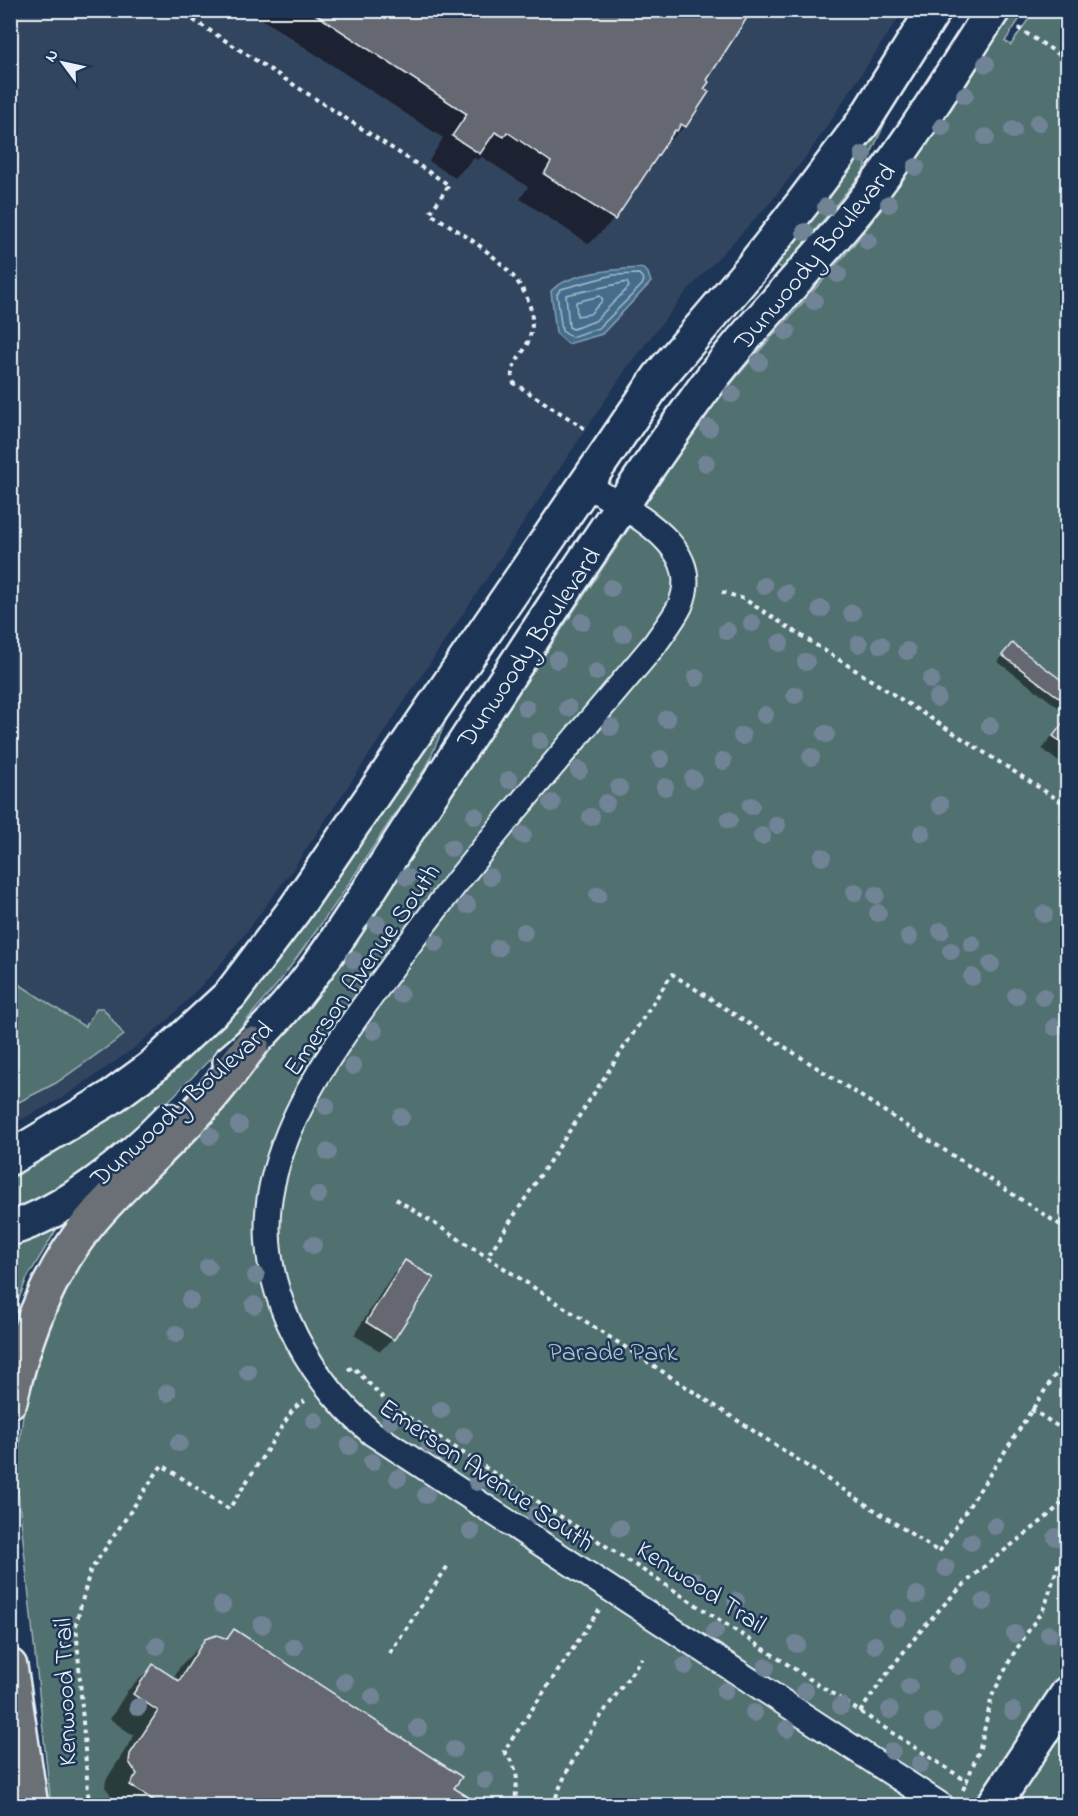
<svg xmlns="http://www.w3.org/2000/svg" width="1078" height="1816" viewBox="0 0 1078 1816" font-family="'Indie Flower',sans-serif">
  <rect width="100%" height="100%" fill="#1d3557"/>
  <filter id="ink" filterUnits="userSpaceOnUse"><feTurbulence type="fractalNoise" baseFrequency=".0167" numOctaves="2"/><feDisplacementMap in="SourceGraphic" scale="12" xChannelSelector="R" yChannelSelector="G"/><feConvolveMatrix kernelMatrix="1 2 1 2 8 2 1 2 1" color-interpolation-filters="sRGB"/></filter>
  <g filter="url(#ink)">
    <path fill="#33445e" d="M11 11H903L811 150 770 203 687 291 626 369 293 869 244 935 215 971 169 1019 133 1049 64 1097 11 1125Z"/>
    <path fill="#517070" stroke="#9cb0b4" stroke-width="1.5" d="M1015 11H1025L1005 41 1011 45 1034 11H1067V1791L1058 1806H51L16 1473 26 1389 58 1296 107 1222 263 1059 347 950 703 418C751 356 806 302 855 243 916 170 959 87 1015 11Z
      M894 103 862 173 783 269 775 264Z
      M450 711 428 764 334 906 280 981 235 1034 127 1143 59 1191 11 1214V1180L140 1090Z
      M11 979 85 1027 97 1008H103L124 1035 56 1083 11 1106Z
      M59 1225 26 1280 11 1320V1242Z"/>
    <path fill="#446d8b" stroke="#86a2b7" stroke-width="1.5" d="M642 268 648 273 651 282 602 334 568 344 556 333 551 291C568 273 617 269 642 268Z"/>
    <path fill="#0007" d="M248 10H751L705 80 685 126 660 150 614 219 589 244 520 199 528 187 482 157 478 160 474 158 455 178 429 161 443 138Z
      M1006 650 1068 686V696L1064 701 1058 707 998 662Z
      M1068 715V769L1042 749Z
      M406 1262 393 1339 380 1351 354 1335 393 1274Z
      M234 1631 452 1788 479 1806H110L114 1799 105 1787 106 1780 134 1736 110 1719 128 1690 153 1666 173 1679 181 1665 206 1640H225Z"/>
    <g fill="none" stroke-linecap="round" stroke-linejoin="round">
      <path stroke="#a6bccc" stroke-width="1.5" d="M639 274 644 280 642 285 599 328 571 337 562 331 557 294 561 289 613 275Z
        M627 282 629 287 595 321 573 329 569 327 566 295Z
        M600 296 603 300 590 314 577 316 576 302Z"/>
    </g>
    <path fill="#65676f" stroke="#e8f1f8" stroke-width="1.5" d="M309 10H752L707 80 709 82 704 89 709 92 686 127 681 124 677 131 675 130 615 220 544 174 551 162 507 132 504 137 495 132 480 154 452 136 467 114Z
      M1012 643 1068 685 1065 702 1002 655Z
      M1068 716V747L1053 736Z
      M405 1260 434 1278 394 1340 366 1322Z
      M234 1629 462 1777 454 1788 483 1806H162L130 1785 137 1774 129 1762 130 1754 158 1711 133 1694 153 1664 179 1681 205 1639 217 1635 227 1639Z"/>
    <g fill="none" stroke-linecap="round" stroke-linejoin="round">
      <g stroke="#e8f1f8" stroke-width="28">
        <path id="street" d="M586 484C626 511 707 544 680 606 673 620 663 632 655 644 563 754 468 861 385 977 339 1040 289 1107 272 1185 252 1278 303 1374 372 1433L942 1806"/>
      </g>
      <g stroke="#e8f1f8" stroke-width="38">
        <path id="secondary" d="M230 1062C310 997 362 898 419 813 508 676 597 538 692 405 741 335 803 276 857 210 907 148 949 78 993 10
          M10 1158 110 1098 151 1068 230 995 295 909 659 377 750 270 802 204 862 124 934 10
          M10 1229C68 1210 127 1163 168 1120
          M993 1806 1068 1693"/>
      </g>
      <g stroke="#e8f1f8" stroke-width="38">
        <path id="highway" d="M10 1401C24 1337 48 1273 89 1223 125 1179 170 1144 207 1101 223 1083 237 1063 252 1044
          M10 1666 31 1806"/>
      </g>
      <path stroke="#e8f1f8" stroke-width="4" stroke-dasharray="4.5 4.5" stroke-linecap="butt" d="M178 10 449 185 430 213C470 239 551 283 528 342 523 356 506 368 514 383L587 430
        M1018 28 1068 60
        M722 592 744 599 1068 806
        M396 1199 487 1257
        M1068 1230 672 974 487 1257 939 1552 1068 1355
        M348 1370 353 1367 391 1406 968 1782
        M1031 1409 1068 1433
        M390 1653 449 1564
        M860 1712C895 1661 932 1612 979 1571 1008 1546 1041 1525 1068 1497
        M963 1790 980 1748 992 1696 1012 1656 1045 1606 1059 1562 1068 1557
        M89 1806 76 1624 90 1571 162 1465 229 1509 294 1408 305 1401
        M515 1806C516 1779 522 1774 504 1751L599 1610
        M553 1806C570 1752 611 1704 642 1658"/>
      <use href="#street" stroke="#1d3557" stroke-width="24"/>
      <use href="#secondary" stroke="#1d3557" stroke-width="33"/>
      <use href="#highway" stroke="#6a7074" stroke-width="33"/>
    </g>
    <g fill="#708495">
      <circle cx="986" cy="64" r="9"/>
      <circle cx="965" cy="95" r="9"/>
      <circle cx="1038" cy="123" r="9"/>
      <circle cx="942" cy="127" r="9"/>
      <circle cx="1013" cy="130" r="9"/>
      <circle cx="986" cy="137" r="9"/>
      <circle cx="863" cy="155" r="9"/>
      <circle cx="916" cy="167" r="9"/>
      <circle cx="889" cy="204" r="9"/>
      <circle cx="826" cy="207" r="9"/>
      <circle cx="805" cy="232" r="9"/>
      <circle cx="868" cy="241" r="9"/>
      <circle cx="838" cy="274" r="9"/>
      <circle cx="814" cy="301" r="9"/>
      <circle cx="787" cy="332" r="9"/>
      <circle cx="759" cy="362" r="9"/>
      <circle cx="732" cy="394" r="9"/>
      <circle cx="709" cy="428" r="9"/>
      <circle cx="706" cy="463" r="9"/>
      <circle cx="764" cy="586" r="9"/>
      <circle cx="611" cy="588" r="9"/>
      <circle cx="786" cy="593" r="9"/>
      <circle cx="821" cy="609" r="9"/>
      <circle cx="852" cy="613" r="9"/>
      <circle cx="582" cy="622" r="9"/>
      <circle cx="752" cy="623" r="9"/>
      <circle cx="727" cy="631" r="9"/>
      <circle cx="623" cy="634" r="9"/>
      <circle cx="780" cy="643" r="9"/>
      <circle cx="859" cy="644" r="9"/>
      <circle cx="881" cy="645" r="9"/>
      <circle cx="907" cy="651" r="9"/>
      <circle cx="557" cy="660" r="9"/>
      <circle cx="806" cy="662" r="9"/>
      <circle cx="596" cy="672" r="9"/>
      <circle cx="696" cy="678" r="9"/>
      <circle cx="931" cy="680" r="9"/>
      <circle cx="795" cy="695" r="9"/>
      <circle cx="937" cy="698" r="9"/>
      <circle cx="526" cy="708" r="9"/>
      <circle cx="568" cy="708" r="9"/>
      <circle cx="765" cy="715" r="9"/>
      <circle cx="667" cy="719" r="9"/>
      <circle cx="990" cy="726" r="9"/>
      <circle cx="611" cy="727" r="9"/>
      <circle cx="826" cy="734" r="9"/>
      <circle cx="742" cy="736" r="9"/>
      <circle cx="540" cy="741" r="9"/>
      <circle cx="811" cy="757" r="9"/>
      <circle cx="661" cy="759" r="9"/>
      <circle cx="723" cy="761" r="9"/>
      <circle cx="579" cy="770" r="9"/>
      <circle cx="693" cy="779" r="9"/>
      <circle cx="509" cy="780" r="9"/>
      <circle cx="665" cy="787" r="9"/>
      <circle cx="619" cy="788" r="9"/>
      <circle cx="552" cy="803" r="9"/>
      <circle cx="606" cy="803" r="9"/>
      <circle cx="940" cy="805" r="9"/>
      <circle cx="751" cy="806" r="9"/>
      <circle cx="475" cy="816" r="9"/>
      <circle cx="591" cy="817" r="9"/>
      <circle cx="729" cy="820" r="9"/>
      <circle cx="777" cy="825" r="9"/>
      <circle cx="922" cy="833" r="9"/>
      <circle cx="523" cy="835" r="9"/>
      <circle cx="762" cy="836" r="9"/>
      <circle cx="451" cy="848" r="9"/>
      <circle cx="822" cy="857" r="9"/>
      <circle cx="407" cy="877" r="9"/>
      <circle cx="490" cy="877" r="9"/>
      <circle cx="855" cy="892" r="9"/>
      <circle cx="598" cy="895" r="9"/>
      <circle cx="876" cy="895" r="9"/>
      <circle cx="467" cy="905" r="9"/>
      <circle cx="878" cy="913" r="9"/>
      <circle cx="1044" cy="914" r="9"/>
      <circle cx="377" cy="924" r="9"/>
      <circle cx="941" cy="931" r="9"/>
      <circle cx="524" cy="932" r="9"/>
      <circle cx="909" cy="937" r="9"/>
      <circle cx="436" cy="943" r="9"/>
      <circle cx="972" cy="944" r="9"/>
      <circle cx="498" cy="948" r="9"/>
      <circle cx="951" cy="951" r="9"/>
      <circle cx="354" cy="960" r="9"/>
      <circle cx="991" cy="964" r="9"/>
      <circle cx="972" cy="977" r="9"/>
      <circle cx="400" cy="994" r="9"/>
      <circle cx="1016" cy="996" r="9"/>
      <circle cx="1043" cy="997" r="9"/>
      <circle cx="1055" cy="1027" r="9"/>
      <circle cx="374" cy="1031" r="9"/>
      <circle cx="353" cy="1066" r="9"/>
      <circle cx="326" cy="1106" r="9"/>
      <circle cx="401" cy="1117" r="9"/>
      <circle cx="239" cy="1125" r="9"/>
      <circle cx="210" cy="1136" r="9"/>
      <circle cx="328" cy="1152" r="9"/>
      <circle cx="318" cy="1195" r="9"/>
      <circle cx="313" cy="1245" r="9"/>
      <circle cx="208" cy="1267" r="9"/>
      <circle cx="256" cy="1276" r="9"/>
      <circle cx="190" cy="1300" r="9"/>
      <circle cx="254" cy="1305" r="9"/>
      <circle cx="176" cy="1334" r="9"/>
      <circle cx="248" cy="1372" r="9"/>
      <circle cx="167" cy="1393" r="9"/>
      <circle cx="441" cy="1410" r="9"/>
      <circle cx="315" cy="1421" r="9"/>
      <circle cx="390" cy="1421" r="9"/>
      <circle cx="464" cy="1436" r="9"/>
      <circle cx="179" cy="1443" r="9"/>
      <circle cx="430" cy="1445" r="9"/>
      <circle cx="349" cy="1446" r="9"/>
      <circle cx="372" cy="1462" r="9"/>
      <circle cx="398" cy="1478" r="9"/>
      <circle cx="477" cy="1482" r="9"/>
      <circle cx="426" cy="1495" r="9"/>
      <circle cx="535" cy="1515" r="9"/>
      <circle cx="995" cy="1526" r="9"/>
      <circle cx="620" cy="1528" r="9"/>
      <circle cx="471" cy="1531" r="9"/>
      <circle cx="1056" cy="1537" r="9"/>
      <circle cx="971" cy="1542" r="9"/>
      <circle cx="946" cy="1568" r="9"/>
      <circle cx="693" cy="1580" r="9"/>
      <circle cx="917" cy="1595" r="9"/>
      <circle cx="736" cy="1601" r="9"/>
      <circle cx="984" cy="1602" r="9"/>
      <circle cx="222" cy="1605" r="9"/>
      <circle cx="898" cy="1618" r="9"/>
      <circle cx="262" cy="1625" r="9"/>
      <circle cx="715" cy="1631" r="9"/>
      <circle cx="1015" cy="1634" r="9"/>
      <circle cx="1049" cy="1634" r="9"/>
      <circle cx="797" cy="1644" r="9"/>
      <circle cx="875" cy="1645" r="9"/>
      <circle cx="157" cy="1646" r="9"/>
      <circle cx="294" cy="1647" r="9"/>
      <circle cx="685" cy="1666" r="9"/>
      <circle cx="958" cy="1666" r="9"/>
      <circle cx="766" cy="1667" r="9"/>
      <circle cx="345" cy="1682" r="9"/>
      <circle cx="909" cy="1687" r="9"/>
      <circle cx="725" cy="1691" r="9"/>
      <circle cx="805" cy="1691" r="9"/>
      <circle cx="373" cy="1697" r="9"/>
      <circle cx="841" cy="1706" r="9"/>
      <circle cx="138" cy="1707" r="9"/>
      <circle cx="890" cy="1710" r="9"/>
      <circle cx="1013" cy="1711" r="9"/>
      <circle cx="754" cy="1713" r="9"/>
      <circle cx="933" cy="1722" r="9"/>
      <circle cx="418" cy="1728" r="9"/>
      <circle cx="787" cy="1729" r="9"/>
      <circle cx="454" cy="1749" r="9"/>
      <circle cx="892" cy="1751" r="9"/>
      <circle cx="920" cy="1764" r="9"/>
      <circle cx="485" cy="1780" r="9"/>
    </g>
  </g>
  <g text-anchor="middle" stroke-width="5" stroke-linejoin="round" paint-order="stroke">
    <g font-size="26" fill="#e8f1f8" stroke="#1d3557">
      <text transform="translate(814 256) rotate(-50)" y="9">Dunwoody Boulevard</text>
      <text transform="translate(528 647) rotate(-56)" y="9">Dunwoody Boulevard</text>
      <text transform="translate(361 969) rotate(-55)" y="9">Emerson Avenue South</text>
      <text transform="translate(181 1103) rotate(-42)" y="9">Dunwoody Boulevard</text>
      <text transform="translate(487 1474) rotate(34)" y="9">Emerson Avenue South</text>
      <text transform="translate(702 1586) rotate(33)" y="9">Kenwood Trail</text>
      <text transform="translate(64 1692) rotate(-92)" y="9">Kenwood Trail</text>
    </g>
    <g font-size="26" fill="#b3c4c8" stroke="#1d3557">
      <text x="613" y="1360">Parade Park</text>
    </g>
  </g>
  <rect width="1078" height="1816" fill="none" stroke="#1d3557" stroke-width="36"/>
  <rect x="18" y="18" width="1042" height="1780" fill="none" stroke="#e8f1f8" stroke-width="2" filter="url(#ink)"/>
  <g transform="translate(63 63) rotate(303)" stroke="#1d3557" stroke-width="4.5" paint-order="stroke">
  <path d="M0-4.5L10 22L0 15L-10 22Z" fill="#e8f1f8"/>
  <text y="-9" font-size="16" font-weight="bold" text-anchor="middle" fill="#e8f1f8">N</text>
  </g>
</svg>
